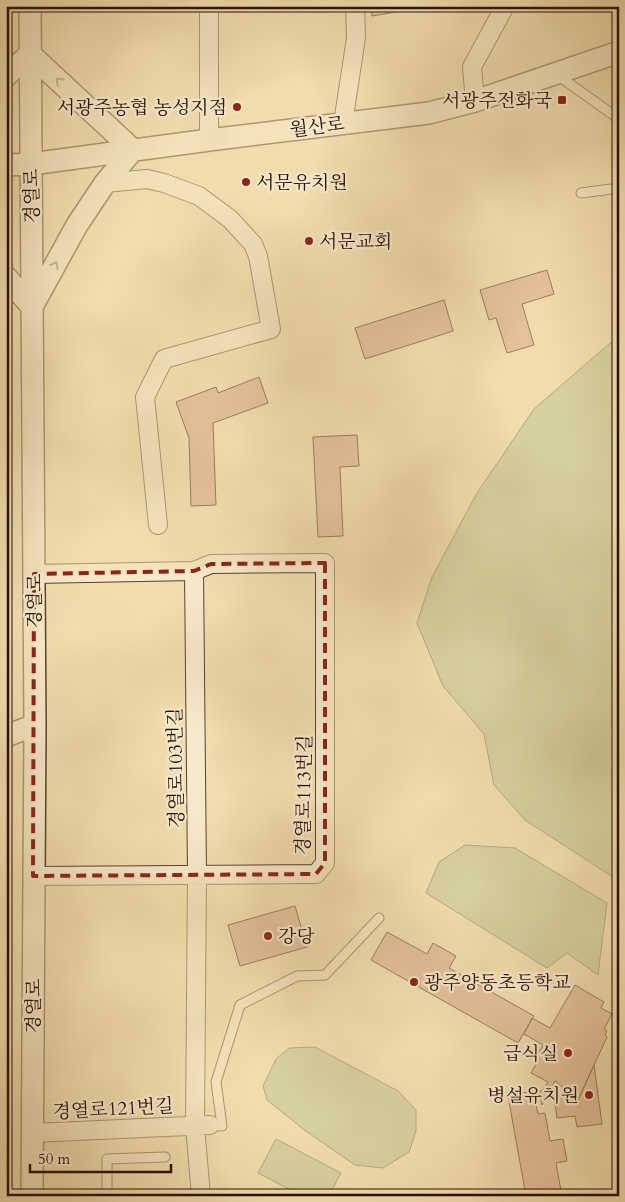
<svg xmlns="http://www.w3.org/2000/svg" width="625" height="1202" viewBox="0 0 625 1202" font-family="Cardo,'Noto Serif KR',serif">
  <rect width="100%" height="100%" fill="#f1dcad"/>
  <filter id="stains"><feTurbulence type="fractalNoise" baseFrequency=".004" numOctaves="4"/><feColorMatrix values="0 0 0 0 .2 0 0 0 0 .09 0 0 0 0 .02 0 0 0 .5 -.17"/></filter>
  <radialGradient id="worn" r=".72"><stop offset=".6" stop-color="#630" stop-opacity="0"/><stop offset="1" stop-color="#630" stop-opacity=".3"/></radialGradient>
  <path fill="#b7c18c" stroke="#706846" d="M619 339V881L525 820 494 785 484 734 443 686 417 623 432 577 477 493 534 409 609 344Z
    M465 845 515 848 607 903 598 975 567 953 547 968 426 893 439 862Z
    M315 1047 398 1091 416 1110V1131L409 1152 383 1168 355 1165 307 1132 267 1100 263 1086 276 1059 289 1048Z
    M276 1139 341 1173 329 1196H302L258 1173Z"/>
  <path fill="#d8a084" stroke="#280f00" d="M371 6H434L372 16Z
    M547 270 554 294 522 304 534 345 507 353 496 318 489 320 480 290Z
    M444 300 453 331 365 359 355 328Z
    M259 377 268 403 213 423 216 505 191 506 189 438 176 402 216 387 218 393Z
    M357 435 359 466 340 467 343 536 318 537 313 437Z
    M295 906 307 947 240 966 228 925Z
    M387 932 427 954 433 943 456 956 449 968 534 1016 518 1043 371 960Z
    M575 985 604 1002 601 1008 612 1014 604 1029 607 1031 605 1035 607 1037 578 1100 555 1081 542 1105 539 1091 543 1090 548 1082 531 1073 536 1064 533 1062 543 1045 524 1034 532 1018 550 1028Z
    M594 1065 602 1124 577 1127 575 1116 557 1118 554 1096 570 1094 578 1100Z
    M533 1091 538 1114 545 1113 550 1141 563 1139 567 1161 556 1163 562 1196H526L508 1096Z"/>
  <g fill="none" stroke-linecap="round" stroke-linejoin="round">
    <g stroke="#5a422b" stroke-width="11">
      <path id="service" d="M556 74 619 119
        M581 193 619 188
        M210 1125 222 1126 216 1082 240 1005 297 976 325 975 379 918
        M107 1196V1159L165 1157"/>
    </g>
    <g stroke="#5a422b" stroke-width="20">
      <path id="minor" d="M209 6V140
        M475 101 472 67 505 6
        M343 123 356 38 355 6
        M105 183 147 179 164 183 199 196 230 219 253 244 258 256 271 329 164 359 145 397 158 525
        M34 574 194 571 197 874 195 1126 201 1196
        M33 876 316 874 325 863V563L211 564 194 571
        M32 1133 210 1125"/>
    </g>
    <g stroke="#5a422b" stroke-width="24">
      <path id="tertiary" d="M30 6 35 725 32 1196
        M30 54 133 150
        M6 76 30 54
        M6 165 31 164 209 140 429 113 475 101 619 52
        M6 277 32 307
        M33 305 77 225 105 183 133 150
        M6 736 35 725"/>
    </g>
    <use href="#service" stroke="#f6e8ca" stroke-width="9"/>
    <use href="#minor" stroke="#f6e8ca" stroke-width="18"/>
    <use href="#tertiary" stroke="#f6e8ca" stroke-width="21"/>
  </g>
  <defs><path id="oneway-chevron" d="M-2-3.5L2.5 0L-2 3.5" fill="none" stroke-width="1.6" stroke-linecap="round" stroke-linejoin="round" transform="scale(1.25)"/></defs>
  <g stroke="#99866f">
    <use href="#oneway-chevron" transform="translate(59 81) rotate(-137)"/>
    <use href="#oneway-chevron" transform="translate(55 265) rotate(-62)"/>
  </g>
  <path d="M0 0H625V1202H0ZM325 563V863L316 874 33 876 34 574 194 571 211 564Z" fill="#f1dcad" fill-opacity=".55" fill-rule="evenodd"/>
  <path fill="none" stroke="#8f2418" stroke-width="4" stroke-dasharray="10 6" stroke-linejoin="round" d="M325 563V863L316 874 33 876 34 574 194 571 211 564Z"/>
  <g fill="#8f2418" stroke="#f6e8ca" stroke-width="2">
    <rect x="557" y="95" width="10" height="10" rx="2.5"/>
    <circle cx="237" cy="107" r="5"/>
    <circle cx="246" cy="182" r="5"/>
    <circle cx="309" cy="241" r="5"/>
    <circle cx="268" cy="936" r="5"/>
    <circle cx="414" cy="982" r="5"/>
    <circle cx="568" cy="1053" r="5"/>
    <circle cx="589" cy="1095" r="5"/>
  </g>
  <g text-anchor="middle" stroke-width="4.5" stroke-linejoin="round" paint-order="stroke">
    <g font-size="19" fill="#280f00" stroke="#f6e8ca" text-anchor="end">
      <text x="552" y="107">서광주전화국</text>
      <text x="227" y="114">서광주농협 농성지점</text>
      <text x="256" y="189" text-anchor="start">서문유치원</text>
      <text x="319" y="248" text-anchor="start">서문교회</text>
      <text x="278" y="943" text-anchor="start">강당</text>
      <text x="424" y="989" text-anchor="start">광주양동초등학교</text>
      <text x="558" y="1060">급식실</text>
      <text x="579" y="1102">병설유치원</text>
    </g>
    <g font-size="19" fill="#280f00" stroke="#f6e8ca">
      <text transform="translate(317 126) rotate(-7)" y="7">월산로</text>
      <text transform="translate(31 196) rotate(-91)" y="7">경열로</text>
      <text transform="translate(34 601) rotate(-90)" y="7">경열로</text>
      <text transform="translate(175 768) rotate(-91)" y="7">경열로103번길</text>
      <text transform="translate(303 795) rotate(-89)" y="7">경열로113번길</text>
      <text transform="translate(33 1006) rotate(-90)" y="7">경열로</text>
      <text transform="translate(113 1108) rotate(-3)" y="7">경열로121번길</text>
    </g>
  </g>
  <rect width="625" height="1202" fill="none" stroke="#f1dcad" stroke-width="25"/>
  <rect x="8" y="8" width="610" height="1187" fill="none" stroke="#280f00" stroke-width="2.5"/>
  <rect x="12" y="12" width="600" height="1177" fill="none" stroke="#280f00"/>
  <path d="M30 1164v8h141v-8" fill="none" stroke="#280f00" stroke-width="2.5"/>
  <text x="38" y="1164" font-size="15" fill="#280f00" stroke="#f6e8ca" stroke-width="4" paint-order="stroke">50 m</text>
  <rect width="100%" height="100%" filter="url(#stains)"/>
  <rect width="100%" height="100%" fill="url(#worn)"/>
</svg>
